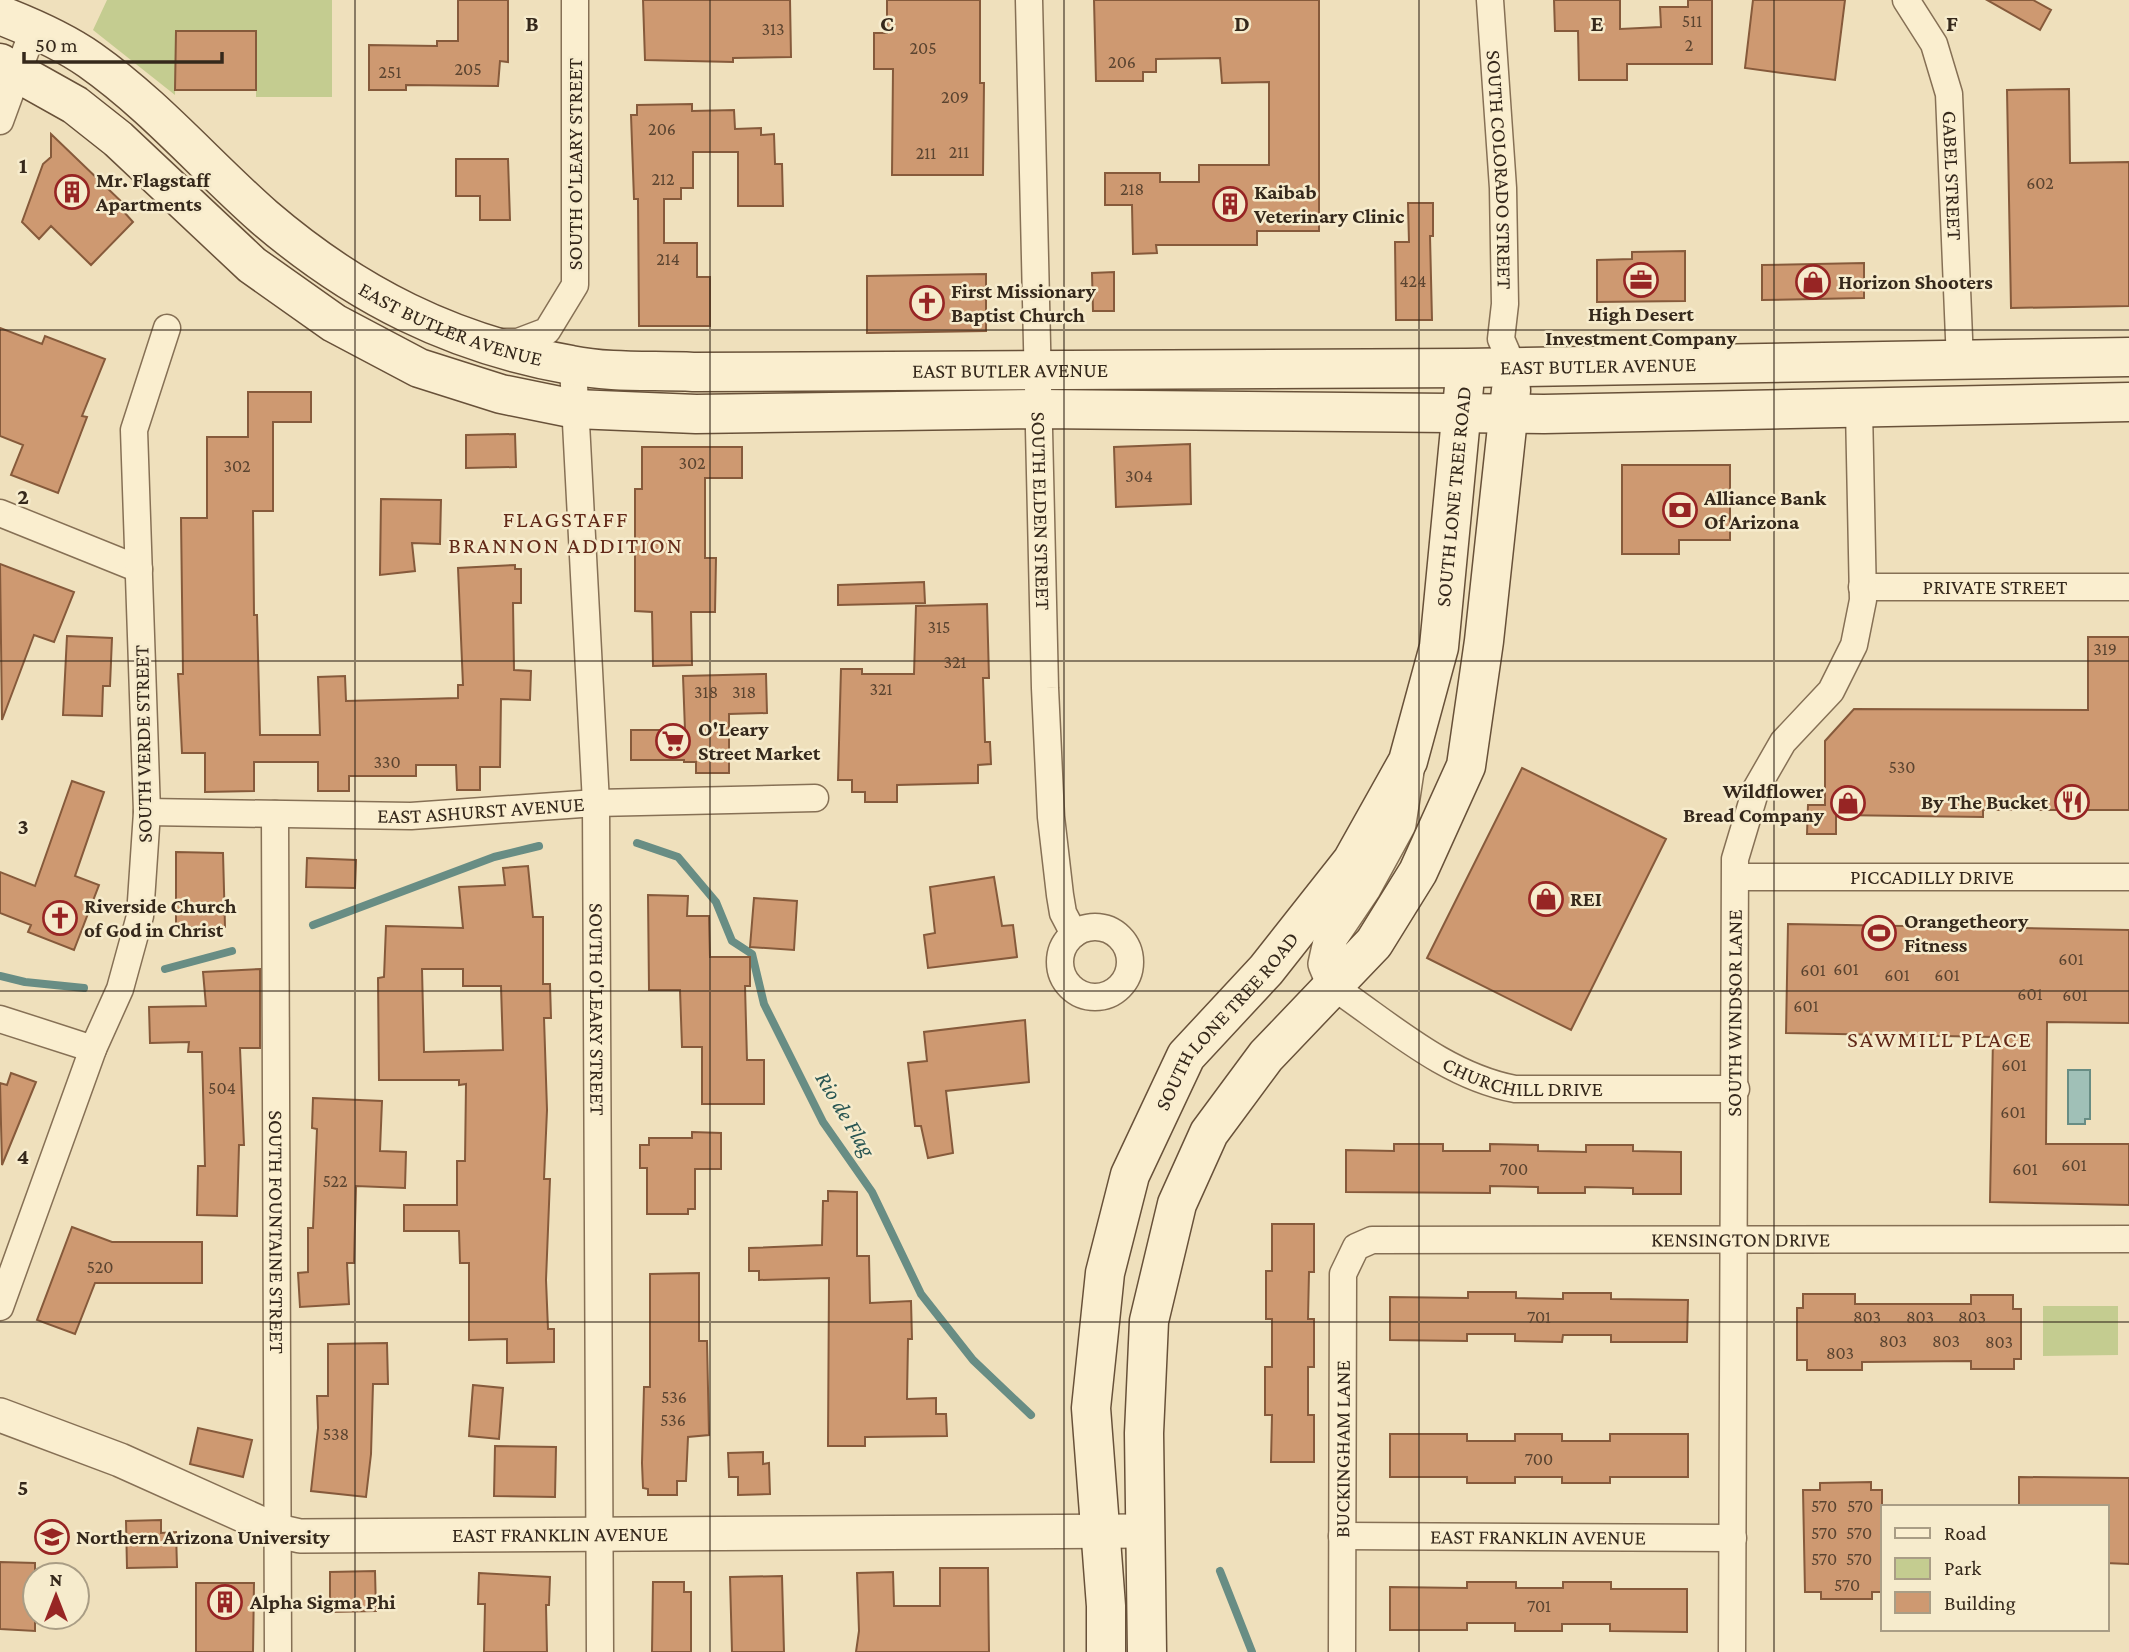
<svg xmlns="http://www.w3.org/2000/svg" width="2129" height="1652" viewBox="0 0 2129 1652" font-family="'Crimson Pro',serif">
  <rect width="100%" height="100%" fill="#efe0bc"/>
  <path fill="#c4cc90" d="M107 0H332V97H256V31H176L175 95 93 30Z
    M2043 1306H2118V1355L2043 1356Z"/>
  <path fill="#a0c0b7" stroke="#688d84" stroke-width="2" d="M2068 1070H2090V1119H2085V1124H2068Z"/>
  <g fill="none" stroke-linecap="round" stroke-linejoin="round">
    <path stroke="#688d84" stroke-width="8" d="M637 843 678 857 716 902 732 941 752 954 764 1004 823 1122 872 1192 921 1294 973 1360 1031 1415
      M313 925 494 857 539 846
      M165 969 232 951
      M0 976 25 982 84 988
      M1220 1571 1252 1652"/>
  </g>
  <path fill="#ce9971" stroke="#865a3b" stroke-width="2" fill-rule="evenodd" d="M458 0H508V62L500 61 498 86 406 85V90H369V45L437 46V41H458Z
    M643 0H790L791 57 733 58V62L645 60Z
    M887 0H980V83H984L983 175H892L893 69H874V33H887Z
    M1094 0H1319V231H1257V245H1156L1157 253 1133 254 1132 205H1105V173H1160V182H1199V165H1269V82L1222 83 1220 58 1156 59V72H1143V81H1096Z
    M1554 0H1620V29L1661 27 1660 7H1688V0H1712V64H1627V80H1579L1578 31H1555Z
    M1753 0H1845L1835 80 1745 68Z
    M1987 0H2033L2051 10 2040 30Z
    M176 31H256V90H175Z
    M2069 89 2070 163 2129 162V306L2011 308 2007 90Z
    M692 104V111L734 110 735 129 761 128V135L774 134 775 164H782L783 206H738V152H693V188H681V199H664V243H697V277H710V326H639L638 199H634L631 115H637V105Z
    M51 134 128 208 124 212 133 222 91 265 51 226 39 239 22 222 43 164 51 157Z
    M456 159H508L510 220H480V196H456Z
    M1408 203H1433V236H1430L1432 320H1396L1395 242H1409Z
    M1685 251V301L1597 302V260L1632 259V252Z
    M1864 263V298L1762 300V265Z
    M1114 272V311H1093L1092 273Z
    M986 274V331L867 333V276Z
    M0 328 42 344 45 336 105 359 82 416 87 417 58 493 11 475 23 445 0 436Z
    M248 392H311V422H273V511H253L254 615H257L260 735H320L318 677 345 676 346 701 458 698V685H463L458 568 515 565V569H521V603H513L514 670 531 671 530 700 501 699 500 767H480V790H457L456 765H416V776H349V791H318V762H254V791L205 792V753H182L178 674H183L181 518H207V437H248Z
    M515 434 516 467 466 468V435Z
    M1190 444 1191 504 1116 507 1114 447Z
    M642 447H742V478H705V558H716L715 612H691L692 665 653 666 652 612 635 611V489H642Z
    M1622 465H1730V540H1679V554H1622Z
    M381 499 441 500 440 544 412 543 415 571 380 575Z
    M0 564 74 592 54 642 34 635 2 720Z
    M924 582 925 603 838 605V585Z
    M987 604 989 678H983L985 742H990L991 764 978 765V783L897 785V802H865V792H852V780H838L841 669H862V674H914L916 606Z
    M67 636 112 638 110 686H103L102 716 63 715Z
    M2088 637H2129V810H1983V817L1836 815V834H1807L1808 805H1825V741L1854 709 2088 710Z
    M766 674 767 713 729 714V773H696V762H684V760H631V730H685L683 676Z
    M1522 768 1666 839 1571 1030 1427 958Z
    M72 781 104 792 75 876 99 885 74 950 28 932 31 925 0 913V872L35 886Z
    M176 852 223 853 225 927H176Z
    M307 858 356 860 355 888 306 887Z
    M528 866 533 917H543V984H550L551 1018H544L547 1110 544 1179H550L546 1280 548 1329H554V1362L507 1363V1339L469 1340V1263H460L459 1231H404V1205H457V1161H465L466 1084 459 1085V1080H379L378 978 384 977 386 926 463 928 459 887 505 885 503 868ZM422 969H463V986H501L503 1050 424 1052Z
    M994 877 1002 926 1013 925 1017 957 928 968 924 935 935 933 930 887Z
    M648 895 688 896 687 916H709L710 957H750V986H745L747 1060H764V1104H702V1047H682L680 990H649Z
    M754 898 797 901 794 950 750 947Z
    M1788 924 2129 930V1023L2047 1022 2046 1144H2129V1205L1990 1202 1993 1037 1786 1033Z
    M260 969V1048H240L244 1145H239L237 1216 197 1215 198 1166H205L202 1052H188L189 1042 150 1043 149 1007 206 1006 203 972Z
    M1025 1020 1029 1082 946 1091 953 1153 928 1158 921 1126H915L908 1063 927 1061 924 1032Z
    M11 1073 36 1082 2 1165 0 1083 7 1085Z
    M313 1098 382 1101 380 1151 406 1152 405 1188 356 1186 354 1263H347L349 1304 300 1307 298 1273 308 1272V1228H313L317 1129 312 1128Z
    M692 1132 721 1133V1169H695V1209H688V1214H647V1168H640V1145H649V1138H692Z
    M1394 1144H1443V1151H1490V1144L1538 1145V1151L1586 1152V1145H1633V1151L1681 1152V1194H1633V1188L1585 1187V1193H1538V1187L1490 1186V1193L1346 1192V1150L1394 1151Z
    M828 1191 857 1192V1256H869L870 1303 911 1301 912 1339H908L907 1399 936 1398V1414H946L947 1436 865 1437V1446H828L829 1278 759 1280V1271H749V1248L822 1245 823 1201H828Z
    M1272 1224H1314V1272H1309L1308 1319H1314V1367H1308V1415H1314V1462H1271L1272 1415H1265V1367H1272V1319H1266V1271H1272Z
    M72 1227 112 1242H202V1283H95L75 1334 37 1320Z
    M699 1273V1341H707L709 1435 688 1437 686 1481H677V1495H648V1489L643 1488 642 1463 644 1387H650V1274Z
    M1468 1292H1516V1298L1563 1299V1293H1611V1299L1688 1300 1687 1342H1611V1335H1563L1562 1342 1515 1341V1334H1467V1341L1390 1340V1297L1468 1298Z
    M1803 1294H1855V1304H1971V1295H2013V1309H2021V1359H2014V1369H1971V1361L1862 1362V1370H1807V1360H1797V1308H1803Z
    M387 1343 388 1384H373L371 1454 366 1497 311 1491 318 1428 317 1396H328V1344Z
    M473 1385 503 1388 499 1439 469 1436Z
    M198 1428 252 1440 243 1477 190 1464Z
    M1390 1434H1467V1441H1515V1434H1562V1441H1610V1434H1688V1477H1610V1483H1562V1477H1515V1483H1467V1477H1390Z
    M495 1446 556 1447 555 1497 494 1496Z
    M763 1452V1464L769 1463 770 1494 738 1495V1477H729L728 1453Z
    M2019 1477 2129 1478V1564L2106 1563V1507H2019Z
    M1871 1482V1490H1882V1592H1872V1599H1821V1592H1805L1803 1490H1820V1483Z
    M161 1520V1533L176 1532 177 1567 127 1568 126 1521Z
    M0 1562 35 1563V1631L0 1629Z
    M940 1568H988L989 1652H856L859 1631 857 1573 893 1572 894 1606H940Z
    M375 1571 376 1611 330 1612V1572Z
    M479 1573 550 1577 549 1605H546L547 1652H484L485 1604H478Z
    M782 1576 784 1652H732L730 1577Z
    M653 1582H684V1592H691V1652H652Z
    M1467 1582H1516V1588H1563V1582H1611V1589H1687V1632L1610 1631V1624H1562V1631H1515V1623H1467V1630H1390V1587L1467 1588Z
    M196 1583H254L253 1652H196Z"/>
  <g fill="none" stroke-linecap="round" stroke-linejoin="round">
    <g stroke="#867055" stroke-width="29">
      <g id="minor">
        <path id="s1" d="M1029 0 1045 688 1051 817 1060 895 1063 913 1074 934"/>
        <path id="s2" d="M1490 0 1503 188 1505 304 1501 339 1513 367"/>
        <path id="s3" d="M1906 0 1934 44 1949 94 1960 362"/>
        <path d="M0 121 34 28"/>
        <path d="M498 342H518L547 331 575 285V0"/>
        <path id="s4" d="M573 366 596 803 600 1652"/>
        <path d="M0 513 139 569"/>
        <path id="s5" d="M1862 587H2129"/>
        <path id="s6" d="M147 812 411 816 596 803 815 798"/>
        <path id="s7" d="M275 814 278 1652"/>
        <path id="s8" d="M1736 877H2129"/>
        <circle cx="1095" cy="962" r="35"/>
        <path id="s9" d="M1335 988C1391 1026 1446 1076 1515 1089H1736"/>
        <path d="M0 1019 93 1049"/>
        <path d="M0 1307 93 1049 120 989 140 916 147 812 134 430 167 328"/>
        <path id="s10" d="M1342 1536 1733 1538"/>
        <path id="s11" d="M1342 1652 1343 1274 1356 1247 1372 1240 2129 1239"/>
        <path id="s12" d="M1732 1652 1735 859 1756 789 1783 742 1831 691 1854 645 1863 600 1859 409"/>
      </g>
    </g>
    <g stroke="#867055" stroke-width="36">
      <g id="tertiary">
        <path d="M1335 988 1325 964 1331 937 1364 888 1399 824 1407 771"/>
        <path id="s13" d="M0 1415 120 1460 278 1531 300 1536 1145 1531"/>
      </g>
    </g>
    <g stroke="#685139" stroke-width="41">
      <g id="secondary">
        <path id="s14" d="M0 15C31 27 63 41 90 60 154 105 206 166 264 217 355 295 452 344 571 365 610 373 653 370 693 372L1466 368 2129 357"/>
        <path d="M0 63 75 105 118 139 252 265 334 323 419 368 501 394 575 409 696 414 1039 409 1544 414 2129 402"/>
        <path id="s15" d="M1106 1652V1606L1091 1408 1105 1273 1130 1175 1186 1056 1266 970 1352 861 1408 761 1439 647 1464 387"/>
        <path d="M1147 1652 1144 1433 1149 1321 1177 1204 1209 1133 1266 1056 1374 943 1418 872 1466 766 1484 641 1511 390"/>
      </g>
    </g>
    <use href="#minor" stroke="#faeecf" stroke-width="26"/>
    <use href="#tertiary" stroke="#faeecf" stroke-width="33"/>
    <use href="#secondary" stroke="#faeecf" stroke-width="38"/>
  </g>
  <path fill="none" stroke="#35281b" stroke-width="2" stroke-opacity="0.55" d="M355 0V1652M710 0V1652M1064 0V1652M1419 0V1652M1774 0V1652M0 330H2129M0 661H2129M0 991H2129M0 1322H2129"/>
  <defs>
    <g id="building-ring" transform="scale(1.75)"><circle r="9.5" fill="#f6ebcc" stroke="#972524" stroke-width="1.5"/><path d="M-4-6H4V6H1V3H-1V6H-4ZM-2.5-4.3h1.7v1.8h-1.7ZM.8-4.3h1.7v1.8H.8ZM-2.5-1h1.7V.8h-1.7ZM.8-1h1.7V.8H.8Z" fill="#972524"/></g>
    <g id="office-ring" transform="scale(1.75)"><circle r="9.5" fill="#f6ebcc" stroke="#972524" stroke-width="1.5"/><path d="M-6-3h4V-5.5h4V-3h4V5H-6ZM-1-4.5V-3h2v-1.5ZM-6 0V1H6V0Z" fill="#972524"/></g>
    <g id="shop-ring" transform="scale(1.75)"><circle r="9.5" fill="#f6ebcc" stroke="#972524" stroke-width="1.5"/><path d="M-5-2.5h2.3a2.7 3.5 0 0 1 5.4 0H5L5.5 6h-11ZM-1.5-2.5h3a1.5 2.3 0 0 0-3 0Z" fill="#972524"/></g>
    <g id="church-ring" transform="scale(1.75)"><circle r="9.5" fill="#f6ebcc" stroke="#972524" stroke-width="1.5"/><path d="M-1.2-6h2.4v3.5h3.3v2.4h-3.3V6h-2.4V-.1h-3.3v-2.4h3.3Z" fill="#972524"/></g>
    <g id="bank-ring" transform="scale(1.75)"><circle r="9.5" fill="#f6ebcc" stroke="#972524" stroke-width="1.5"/><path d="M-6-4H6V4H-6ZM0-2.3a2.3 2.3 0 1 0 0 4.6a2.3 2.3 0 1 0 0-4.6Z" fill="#972524"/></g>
    <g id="supermarket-ring" transform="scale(1.75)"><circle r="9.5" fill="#f6ebcc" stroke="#972524" stroke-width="1.5"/><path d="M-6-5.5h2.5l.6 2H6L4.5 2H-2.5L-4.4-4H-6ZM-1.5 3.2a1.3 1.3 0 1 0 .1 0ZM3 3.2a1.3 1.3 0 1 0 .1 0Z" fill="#972524"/></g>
    <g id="restaurant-ring" transform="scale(1.75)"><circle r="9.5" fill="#f6ebcc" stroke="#972524" stroke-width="1.5"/><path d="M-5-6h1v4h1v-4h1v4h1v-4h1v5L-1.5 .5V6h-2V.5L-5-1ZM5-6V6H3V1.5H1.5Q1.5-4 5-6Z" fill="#972524"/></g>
    <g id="stadium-ring" transform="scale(1.75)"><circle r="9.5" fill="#f6ebcc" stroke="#972524" stroke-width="1.5"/><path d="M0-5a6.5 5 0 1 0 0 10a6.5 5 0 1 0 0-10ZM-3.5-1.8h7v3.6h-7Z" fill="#972524"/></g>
    <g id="university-ring" transform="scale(1.75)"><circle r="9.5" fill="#f6ebcc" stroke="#972524" stroke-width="1.5"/><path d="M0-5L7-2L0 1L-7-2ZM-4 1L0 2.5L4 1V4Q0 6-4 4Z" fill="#972524"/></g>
  </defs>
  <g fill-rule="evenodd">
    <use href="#building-ring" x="72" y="192"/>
    <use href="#building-ring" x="1230" y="204"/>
    <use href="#office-ring" x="1641" y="280"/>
    <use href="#shop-ring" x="1813" y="282"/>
    <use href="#church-ring" x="927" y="303"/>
    <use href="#bank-ring" x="1680" y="510"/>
    <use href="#supermarket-ring" x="673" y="741"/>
    <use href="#restaurant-ring" x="2072" y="802"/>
    <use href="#shop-ring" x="1848" y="803"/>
    <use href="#shop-ring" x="1546" y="899"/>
    <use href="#church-ring" x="60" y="918"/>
    <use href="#stadium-ring" x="1879" y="933"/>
    <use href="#university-ring" x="52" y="1537"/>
    <use href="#building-ring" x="225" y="1602"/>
  </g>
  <g text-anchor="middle" stroke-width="5" stroke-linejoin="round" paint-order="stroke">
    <g font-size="18" fill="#5b4430">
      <text x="1692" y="27">511</text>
      <text x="773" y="35">313</text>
      <text x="1689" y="51">2</text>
      <text x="923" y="54">205</text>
      <text x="1122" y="68">206</text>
      <text x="468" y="75">205</text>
      <text x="390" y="78">251</text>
      <text x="955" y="103">209</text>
      <text x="662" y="135">206</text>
      <text x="959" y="158">211</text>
      <text x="926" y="159">211</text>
      <text x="663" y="185">212</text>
      <text x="2040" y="189">602</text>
      <text x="1132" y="195">218</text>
      <text x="668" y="265">214</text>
      <text x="1413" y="287">424</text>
      <text x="692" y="469">302</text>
      <text x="237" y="472">302</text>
      <text x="1139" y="482">304</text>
      <text x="939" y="633">315</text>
      <text x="2105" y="655">319</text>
      <text x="955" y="668">321</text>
      <text x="881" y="695">321</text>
      <text x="706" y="698">318</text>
      <text x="744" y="698">318</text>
      <text x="387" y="768">330</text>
      <text x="1902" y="773">530</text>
      <text x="2071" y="965">601</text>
      <text x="1846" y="975">601</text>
      <text x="1813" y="976">601</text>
      <text x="1897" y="981">601</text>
      <text x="1947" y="981">601</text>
      <text x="2030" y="1000">601</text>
      <text x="2075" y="1001">601</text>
      <text x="1806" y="1012">601</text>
      <text x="2014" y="1071">601</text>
      <text x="222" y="1094">504</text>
      <text x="2013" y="1118">601</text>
      <text x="2074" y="1171">601</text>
      <text x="1514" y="1175">700</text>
      <text x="2025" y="1175">601</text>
      <text x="335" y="1187">522</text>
      <text x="100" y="1273">520</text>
      <text x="1539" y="1323">701</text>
      <text x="1867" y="1323">803</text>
      <text x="1920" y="1323">803</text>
      <text x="1972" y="1323">803</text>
      <text x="1893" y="1347">803</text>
      <text x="1946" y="1347">803</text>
      <text x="1999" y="1348">803</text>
      <text x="1840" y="1359">803</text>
      <text x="674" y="1403">536</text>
      <text x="673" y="1426">536</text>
      <text x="336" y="1440">538</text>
      <text x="1539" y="1465">700</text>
      <text x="1824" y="1512">570</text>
      <text x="1860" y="1512">570</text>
      <text x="1824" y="1539">570</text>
      <text x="1859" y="1539">570</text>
      <text x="1824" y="1565">570</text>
      <text x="1859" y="1565">570</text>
      <text x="1847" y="1591">570</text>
      <text x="1539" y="1612">701</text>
    </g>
    <g font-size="21" fill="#35281b" stroke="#f6ebcc">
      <text transform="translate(575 164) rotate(-90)" y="7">SOUTH O'LEARY STREET</text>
      <text dy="7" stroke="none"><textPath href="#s2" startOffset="170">SOUTH COLORADO STREET</textPath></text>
      <text dy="7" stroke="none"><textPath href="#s3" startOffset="186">GABEL STREET</textPath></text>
      <text dy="7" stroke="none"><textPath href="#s14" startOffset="553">EAST BUTLER AVENUE</textPath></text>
      <text dy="7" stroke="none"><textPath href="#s14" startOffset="1708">EAST BUTLER AVENUE</textPath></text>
      <text dy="7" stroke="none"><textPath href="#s14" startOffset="1120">EAST BUTLER AVENUE</textPath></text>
      <text dy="7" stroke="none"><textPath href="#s15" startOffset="1253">SOUTH LONE TREE ROAD</textPath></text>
      <text dy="7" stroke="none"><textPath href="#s1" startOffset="511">SOUTH ELDEN STREET</textPath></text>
      <text dy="7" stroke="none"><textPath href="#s5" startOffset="133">PRIVATE STREET</textPath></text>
      <text transform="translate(143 744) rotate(-91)" y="7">SOUTH VERDE STREET</text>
      <text dy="7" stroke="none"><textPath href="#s6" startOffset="334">EAST ASHURST AVENUE</textPath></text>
      <text dy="7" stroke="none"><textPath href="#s8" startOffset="196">PICCADILLY DRIVE</textPath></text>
      <text dy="7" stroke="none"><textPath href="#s4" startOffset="644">SOUTH O'LEARY STREET</textPath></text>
      <text dy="7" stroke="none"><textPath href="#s12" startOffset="639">SOUTH WINDSOR LANE</textPath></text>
      <text dy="7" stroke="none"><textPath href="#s15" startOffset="665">SOUTH LONE TREE ROAD</textPath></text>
      <text dy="7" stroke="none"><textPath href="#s9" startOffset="214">CHURCHILL DRIVE</textPath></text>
      <text dy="7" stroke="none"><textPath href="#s7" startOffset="418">SOUTH FOUNTAINE STREET</textPath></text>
      <text dy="7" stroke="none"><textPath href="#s11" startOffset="794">KENSINGTON DRIVE</textPath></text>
      <text dy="7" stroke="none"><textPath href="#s11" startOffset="203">BUCKINGHAM LANE</textPath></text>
      <text dy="7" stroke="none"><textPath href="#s13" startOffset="584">EAST FRANKLIN AVENUE</textPath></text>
      <text dy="7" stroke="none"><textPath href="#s10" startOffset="196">EAST FRANKLIN AVENUE</textPath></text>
    </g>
    <g font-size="21" font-weight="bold" fill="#35281b" stroke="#f6ebcc" text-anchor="start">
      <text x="96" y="187">Mr. Flagstaff<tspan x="96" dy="24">Apartments</tspan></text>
      <text x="1254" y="199">Kaibab<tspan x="1254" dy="24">Veterinary Clinic</tspan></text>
      <text x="1838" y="289">Horizon Shooters</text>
      <text x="951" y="298">First Missionary<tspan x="951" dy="24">Baptist Church</tspan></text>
      <text x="1641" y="321" text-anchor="middle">High Desert<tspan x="1641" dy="24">Investment Company</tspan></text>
      <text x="1704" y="505">Alliance Bank<tspan x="1704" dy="24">Of Arizona</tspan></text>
      <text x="698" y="736">O'Leary<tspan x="698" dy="24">Street Market</tspan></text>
      <text x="1824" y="798" text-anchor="end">Wildflower<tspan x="1824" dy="24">Bread Company</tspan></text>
      <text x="2048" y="809" text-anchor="end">By The Bucket</text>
      <text x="1570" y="906">REI</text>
      <text x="84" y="913">Riverside Church<tspan x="84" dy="24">of God in Christ</tspan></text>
      <text x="1904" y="928">Orangetheory<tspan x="1904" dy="24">Fitness</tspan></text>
      <text x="76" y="1544">Northern Arizona University</text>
      <text x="250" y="1609">Alpha Sigma Phi</text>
    </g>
    <g font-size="23" letter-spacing="2" fill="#632a19" stroke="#f6ebcc">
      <text x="566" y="527">FLAGSTAFF<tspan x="566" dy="26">BRANNON ADDITION</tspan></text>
      <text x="1940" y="1047">SAWMILL PLACE</text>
    </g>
    <g font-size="23" font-style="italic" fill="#295653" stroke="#f6ebcc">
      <text transform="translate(846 1114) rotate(59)" y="8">Rio de Flag</text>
    </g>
  </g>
  <g font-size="23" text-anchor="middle" font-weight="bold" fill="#35281b" stroke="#f6ebcc" stroke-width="5" stroke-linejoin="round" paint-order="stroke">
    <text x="532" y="31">B</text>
    <text x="887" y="31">C</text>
    <text x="1242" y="31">D</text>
    <text x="1597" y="31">E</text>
    <text x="1952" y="31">F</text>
    <text x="23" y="173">1</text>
    <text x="23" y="504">2</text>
    <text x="23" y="834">3</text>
    <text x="23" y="1164">4</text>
    <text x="23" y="1495">5</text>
  </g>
  <rect x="1881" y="1505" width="228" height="126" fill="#f6ebcc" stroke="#a99d85" stroke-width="2"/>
  <rect x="1895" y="1528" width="35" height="10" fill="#faeecf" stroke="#a99d85" stroke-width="2"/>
  <text x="1944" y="1540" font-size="21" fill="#35281b">Road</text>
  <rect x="1895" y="1558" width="35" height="21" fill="#c4cc90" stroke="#a99d85" stroke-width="2"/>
  <text x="1944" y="1575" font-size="21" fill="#35281b">Park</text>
  <rect x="1895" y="1592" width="35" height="21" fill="#ce9971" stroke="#a99d85" stroke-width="2"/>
  <text x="1944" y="1610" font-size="21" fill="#35281b">Building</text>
  <g transform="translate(56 1596)"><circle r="33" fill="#f6ebcc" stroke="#a99d85" stroke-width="2"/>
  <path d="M0-5L12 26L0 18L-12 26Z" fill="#972524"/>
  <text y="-10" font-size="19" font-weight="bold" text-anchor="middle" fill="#35281b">N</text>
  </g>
  <path d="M24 52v10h198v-10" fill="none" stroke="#35281b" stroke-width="3.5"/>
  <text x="35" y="52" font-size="21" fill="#35281b" stroke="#f6ebcc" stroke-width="5" paint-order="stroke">50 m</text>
</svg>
